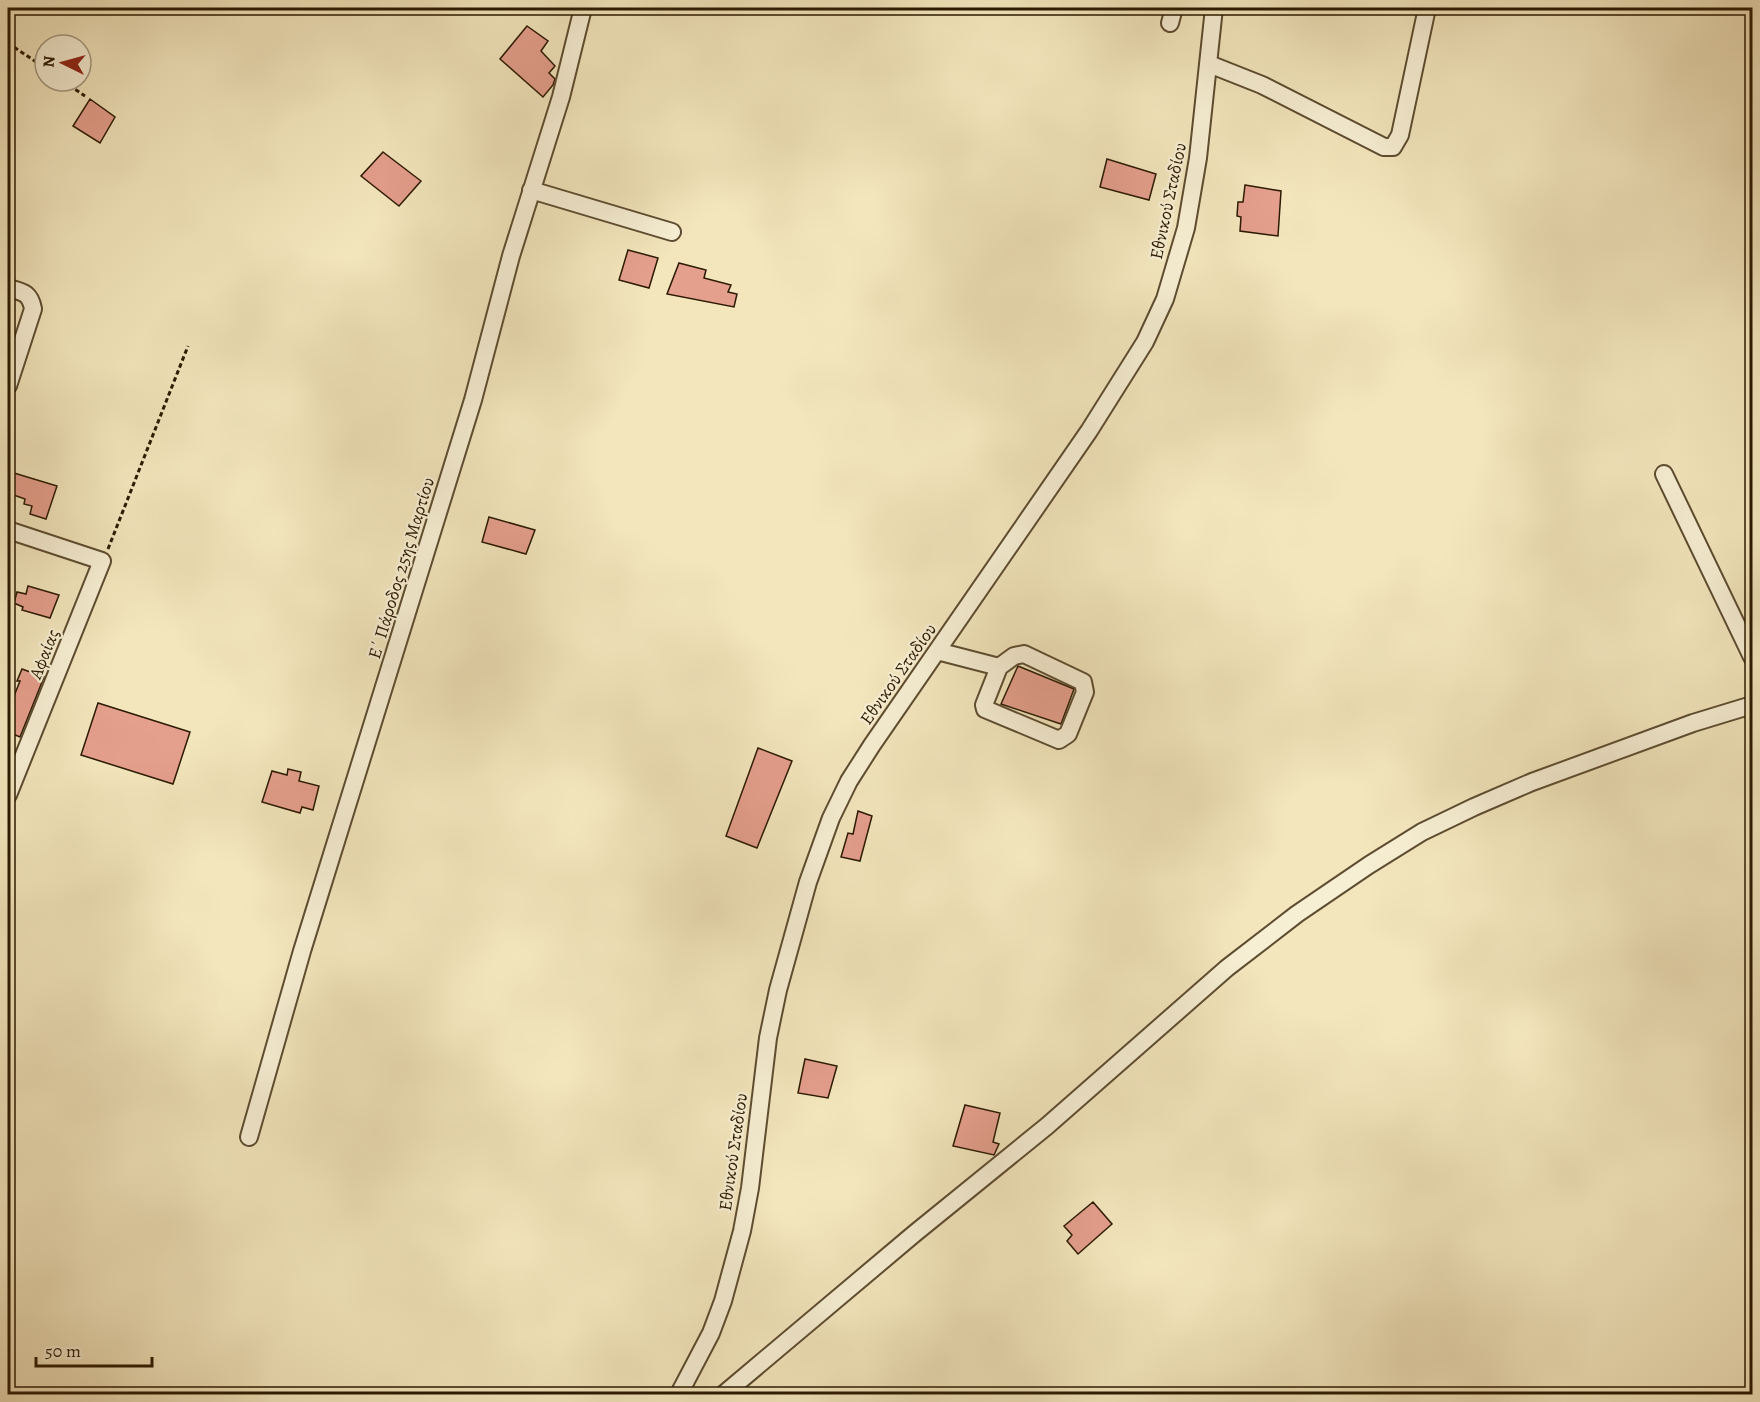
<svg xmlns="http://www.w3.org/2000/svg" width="1760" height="1402" viewBox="0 0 1760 1402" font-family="Alegreya,serif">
  <rect width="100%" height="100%" fill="#f3e6bd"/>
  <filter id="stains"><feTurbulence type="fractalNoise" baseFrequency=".00333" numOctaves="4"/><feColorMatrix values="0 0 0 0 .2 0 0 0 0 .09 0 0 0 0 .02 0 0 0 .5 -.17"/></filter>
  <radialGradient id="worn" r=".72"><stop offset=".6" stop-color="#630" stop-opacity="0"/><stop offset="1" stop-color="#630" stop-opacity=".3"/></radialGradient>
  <path fill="#e59f8d" stroke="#2b1901" stroke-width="1.5" d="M527 26 548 41 541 51 555 66 549 73 555 79 553 85 543 97 500 59Z
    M90 99 115 117 100 143 73 126Z
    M383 152 421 181 399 206 361 176Z
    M1107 159 1156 174 1149 200 1100 187Z
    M1245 185 1281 191 1278 236 1240 231 1241 217 1237 216 1238 202H1243Z
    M628 250 658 258 649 288 619 280Z
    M679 263 706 270 704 278 731 285 728 292 737 294 734 307 667 294Z
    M14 473 57 486 46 519 30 514 32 506 24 504 25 499 8 493V478L12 479Z
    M489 517 535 530 526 554 482 542Z
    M28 586 59 595 50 618 22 610 23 607 14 603 17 592 26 594Z
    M1018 666 1074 689 1061 724 1001 704Z
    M22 669 44 677 20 737 8 732V711L20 681H17Z
    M98 703 190 732 173 784 81 755Z
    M758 748 792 761 757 848 726 836Z
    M288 769 301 772 299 781 319 786 313 810 302 807 300 813 262 802 272 771 287 775Z
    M858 811 872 816 860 861 841 857 848 833 853 834Z
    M805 1059 837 1066 828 1098 798 1093Z
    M965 1105 1000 1113 993 1142 999 1144 994 1155 953 1146Z
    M1093 1202 1112 1224 1078 1254 1067 1241 1072 1235 1064 1226Z"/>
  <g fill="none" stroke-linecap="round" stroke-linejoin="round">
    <g stroke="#5d4c30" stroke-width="20">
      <path id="minor" d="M1170 23 1174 8
        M1209 64 1262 85 1384 147H1393L1400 135 1427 8
        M531 190 672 232
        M8 288C22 292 30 292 33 309L8 386
        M1664 474 1752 657
        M8 530 102 561 8 795
        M937 651 999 667 1014 656 1024 654 1083 682 1085 692 1068 734 1059 740 985 709 984 705 999 667
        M249 1137 302 951 473 400 511 256 561 97 583 8
        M679 1394 711 1333 723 1301 742 1231 750 1188 768 1038 778 990 808 882 831 818 849 781 872 745 1089 431 1145 342 1165 299 1186 228 1198 158 1214 8
        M724 1394 914 1234 1047 1126 1227 968 1297 914 1369 865 1422 832 1474 807 1532 782 1693 723 1752 705"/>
    </g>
    <path stroke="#2b1901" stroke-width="3" stroke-dasharray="4.5 3" stroke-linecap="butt" d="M8 43 45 68
      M63 81 85 96
      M108 549 188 346"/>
    <use href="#minor" stroke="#f7efd4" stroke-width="16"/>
  </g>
  <g text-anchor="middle" stroke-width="4.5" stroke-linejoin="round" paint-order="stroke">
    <g font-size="18" fill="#2b1901" stroke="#f7efd4">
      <text transform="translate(1168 201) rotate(-78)" y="6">Εθνικού Σταδίου</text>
      <text transform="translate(401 568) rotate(-73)" y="6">Ε΄ Πάροδος 25ης Μαρτίου</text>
      <text transform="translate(44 654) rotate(-68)" y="6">Αφαίας</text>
      <text transform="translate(898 674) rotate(-55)" y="6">Εθνικού Σταδίου</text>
      <text transform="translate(733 1152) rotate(-82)" y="6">Εθνικού Σταδίου</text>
    </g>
  </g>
  <rect width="1760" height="1402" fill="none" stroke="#f3e6bd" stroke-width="30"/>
  <rect x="9" y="9" width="1742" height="1384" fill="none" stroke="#2b1901" stroke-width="3"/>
  <rect x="15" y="15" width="1730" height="1372" fill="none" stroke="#2b1901" stroke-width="1.5"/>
  <g transform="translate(63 63) rotate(275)"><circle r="28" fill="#f7efd4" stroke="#a59980" stroke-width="1.5"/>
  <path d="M0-4.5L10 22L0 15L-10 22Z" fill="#8f2418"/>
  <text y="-9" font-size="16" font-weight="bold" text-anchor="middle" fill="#2b1901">N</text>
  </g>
  <path d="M36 1357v9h116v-9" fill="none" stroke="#2b1901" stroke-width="3"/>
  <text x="45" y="1357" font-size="18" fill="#2b1901" stroke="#f7efd4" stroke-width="4.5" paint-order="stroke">50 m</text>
  <rect width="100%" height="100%" filter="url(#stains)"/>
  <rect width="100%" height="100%" fill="url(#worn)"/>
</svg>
